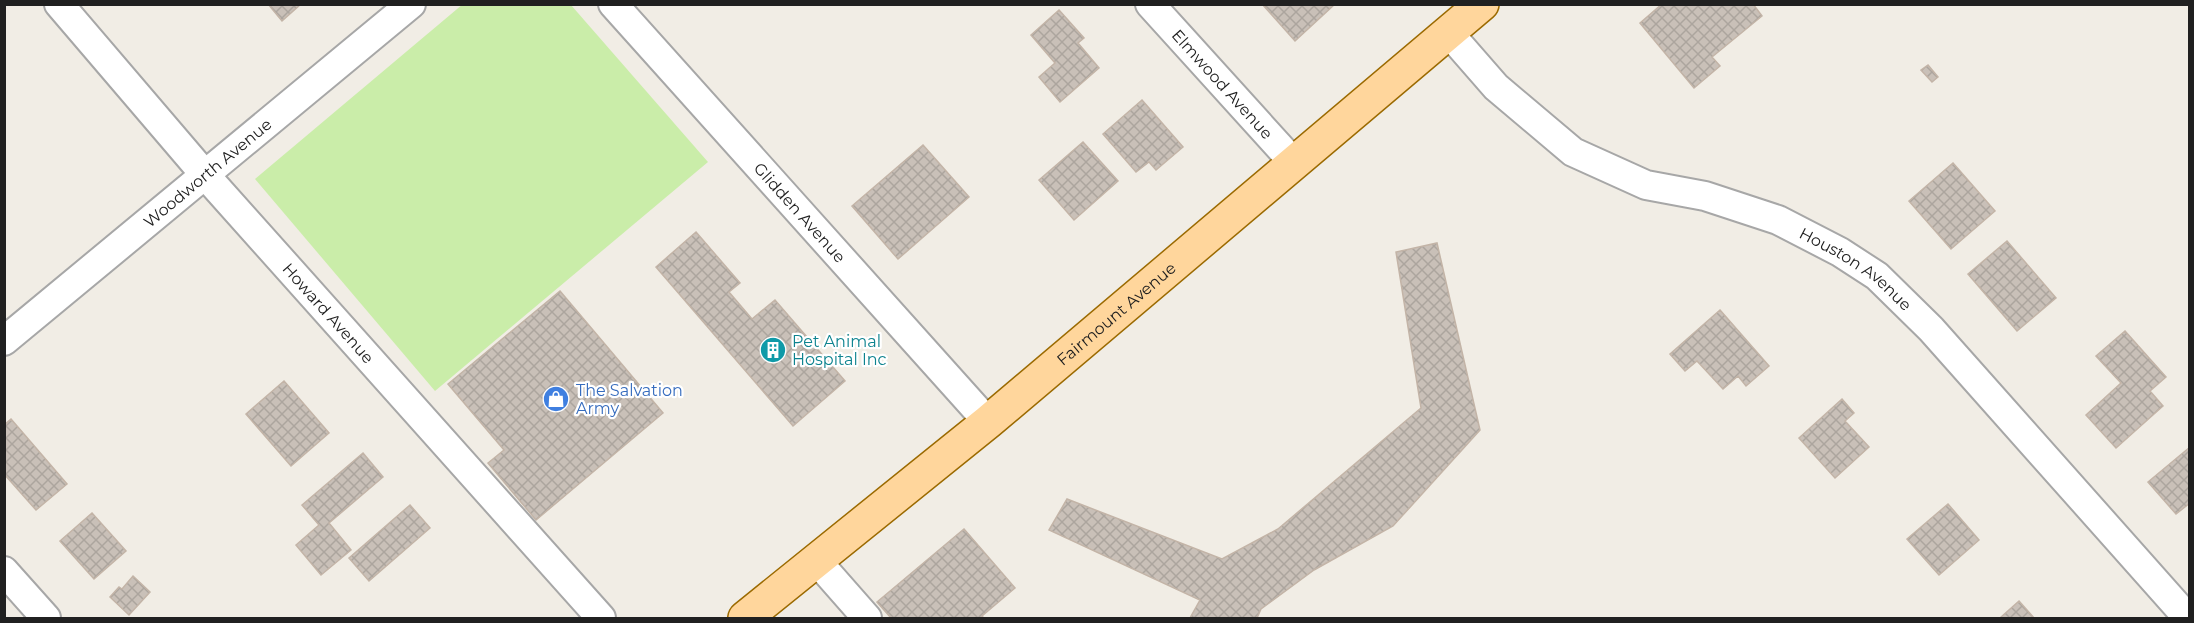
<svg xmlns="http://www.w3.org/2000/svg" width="2194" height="623" viewBox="0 0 2194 623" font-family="Montserrat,sans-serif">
  <defs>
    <pattern id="building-cross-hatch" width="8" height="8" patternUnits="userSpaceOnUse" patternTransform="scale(1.5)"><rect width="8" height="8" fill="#c9c0b8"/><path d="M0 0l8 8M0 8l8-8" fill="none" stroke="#aca59e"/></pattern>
  </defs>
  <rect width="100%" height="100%" fill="#f1ede5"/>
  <path fill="#caeda9" d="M463 4 571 5 708 162 435 391 255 179Z"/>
  <path fill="url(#building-cross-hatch)" stroke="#c3b4a7" stroke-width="1.5" d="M268 4H301L282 21Z
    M1262 4H1335L1295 41Z
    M1662 4H1753L1762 16 1712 57 1720 66 1694 88 1640 23Z
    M1059 10 1084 38 1078 43 1099 68 1060 102 1039 77 1055 63 1031 35Z
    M1928 65 1938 77 1932 82 1921 70Z
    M1142 100 1183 147 1156 170 1149 162 1136 172 1103 134Z
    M1083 142 1118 181 1074 220 1039 180Z
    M923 145 969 197 898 259 852 206Z
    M1953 163 1995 211 1951 249 1909 201Z
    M696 232 740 283 729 292 752 319 775 300 845 381 793 426 656 267Z
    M2007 241 2056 298 2017 331 1968 274Z
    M1437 243 1480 430 1393 526 1314 570 1261 609 1257 618H1190L1200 600 1049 530 1067 499 1222 559 1278 529 1421 408 1396 252Z
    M560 291 663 413 536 520 488 463 504 450 448 384Z
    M1720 310 1769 366 1746 386 1738 376 1723 389 1697 361 1685 371 1670 354Z
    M2125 331 2166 377 2150 391 2163 406 2116 448 2086 415 2121 383 2096 356Z
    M284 381 329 433 291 466 246 414Z
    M1842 399 1854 413 1845 421 1869 447 1835 478 1799 438Z
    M11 419 67 484 36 510 4 474V425Z
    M2190 447V503L2176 514 2148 482Z
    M363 453 383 477 329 523 351 550 321 575 296 545 319 525 302 505Z
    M1948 504 1979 540 1939 575 1907 539Z
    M410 505 430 528 369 581 349 558Z
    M92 513 126 551 94 579 60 541Z
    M964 529 1015 588 982 616 984 618H891L877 602Z
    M133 576 150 592 129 615 110 597 119 587 122 589Z
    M2019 601 2034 618H2000Z"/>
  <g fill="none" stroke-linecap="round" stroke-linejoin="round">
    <g stroke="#a7a7a7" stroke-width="32">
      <g id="minor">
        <path id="s1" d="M59 4 206 176 601 618"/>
        <path id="s2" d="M613 4 988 422"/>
        <path id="s3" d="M1150 4 1294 163"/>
        <path id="s4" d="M1448 32 1496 87 1573 152 1646 185 1705 196 1778 220 1840 252 1877 276 1931 329 2188 618"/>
        <path id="s5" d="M4 341 411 4"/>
        <path d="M816 560 867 618"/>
        <path d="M4 571 46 618"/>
      </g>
    </g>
    <g stroke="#9b6a00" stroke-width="36">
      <g id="primary">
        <path id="s6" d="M745 618 988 422 1482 4"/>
      </g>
    </g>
    <use href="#minor" stroke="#fff" stroke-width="28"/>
    <use href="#primary" stroke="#ffd69c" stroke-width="33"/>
  </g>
  <defs>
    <g id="building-disc" transform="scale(1.35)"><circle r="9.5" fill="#0f9aa8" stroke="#fff"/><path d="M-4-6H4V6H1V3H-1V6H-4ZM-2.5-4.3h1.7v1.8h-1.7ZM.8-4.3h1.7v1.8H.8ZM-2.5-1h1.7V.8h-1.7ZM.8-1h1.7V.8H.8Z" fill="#fff"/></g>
    <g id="shop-disc" transform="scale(1.35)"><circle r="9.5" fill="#3f7fe0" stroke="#fff"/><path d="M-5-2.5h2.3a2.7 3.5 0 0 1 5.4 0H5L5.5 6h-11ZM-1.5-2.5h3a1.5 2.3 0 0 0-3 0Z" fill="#fff"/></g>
  </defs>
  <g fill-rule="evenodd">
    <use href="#building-disc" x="773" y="350"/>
    <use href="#shop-disc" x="556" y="399"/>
  </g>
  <g text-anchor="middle" stroke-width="4.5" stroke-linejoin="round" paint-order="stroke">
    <g font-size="16" fill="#202020" stroke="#fff">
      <text dy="6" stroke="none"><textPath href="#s3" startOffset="108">Elmwood Avenue</textPath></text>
      <text dy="6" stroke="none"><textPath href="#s5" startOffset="264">Woodworth Avenue</textPath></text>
      <text dy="6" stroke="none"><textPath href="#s2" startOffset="280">Glidden Avenue</textPath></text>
      <text dy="6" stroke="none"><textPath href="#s4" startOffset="483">Houston Avenue</textPath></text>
      <text dy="6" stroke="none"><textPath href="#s1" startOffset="410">Howard Avenue</textPath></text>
      <text dy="6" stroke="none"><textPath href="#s6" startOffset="480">Fairmount Avenue</textPath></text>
    </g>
    <g font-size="16" fill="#0d838f" stroke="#fff" text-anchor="start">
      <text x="792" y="347">Pet Animal<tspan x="792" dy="18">Hospital Inc</tspan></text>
    </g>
    <g font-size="16" fill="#366cbe" stroke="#fff" text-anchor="start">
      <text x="576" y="396">The Salvation<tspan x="576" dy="18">Army</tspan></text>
    </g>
  </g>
  <rect width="2194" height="623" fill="none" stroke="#202020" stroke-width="12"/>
</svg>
